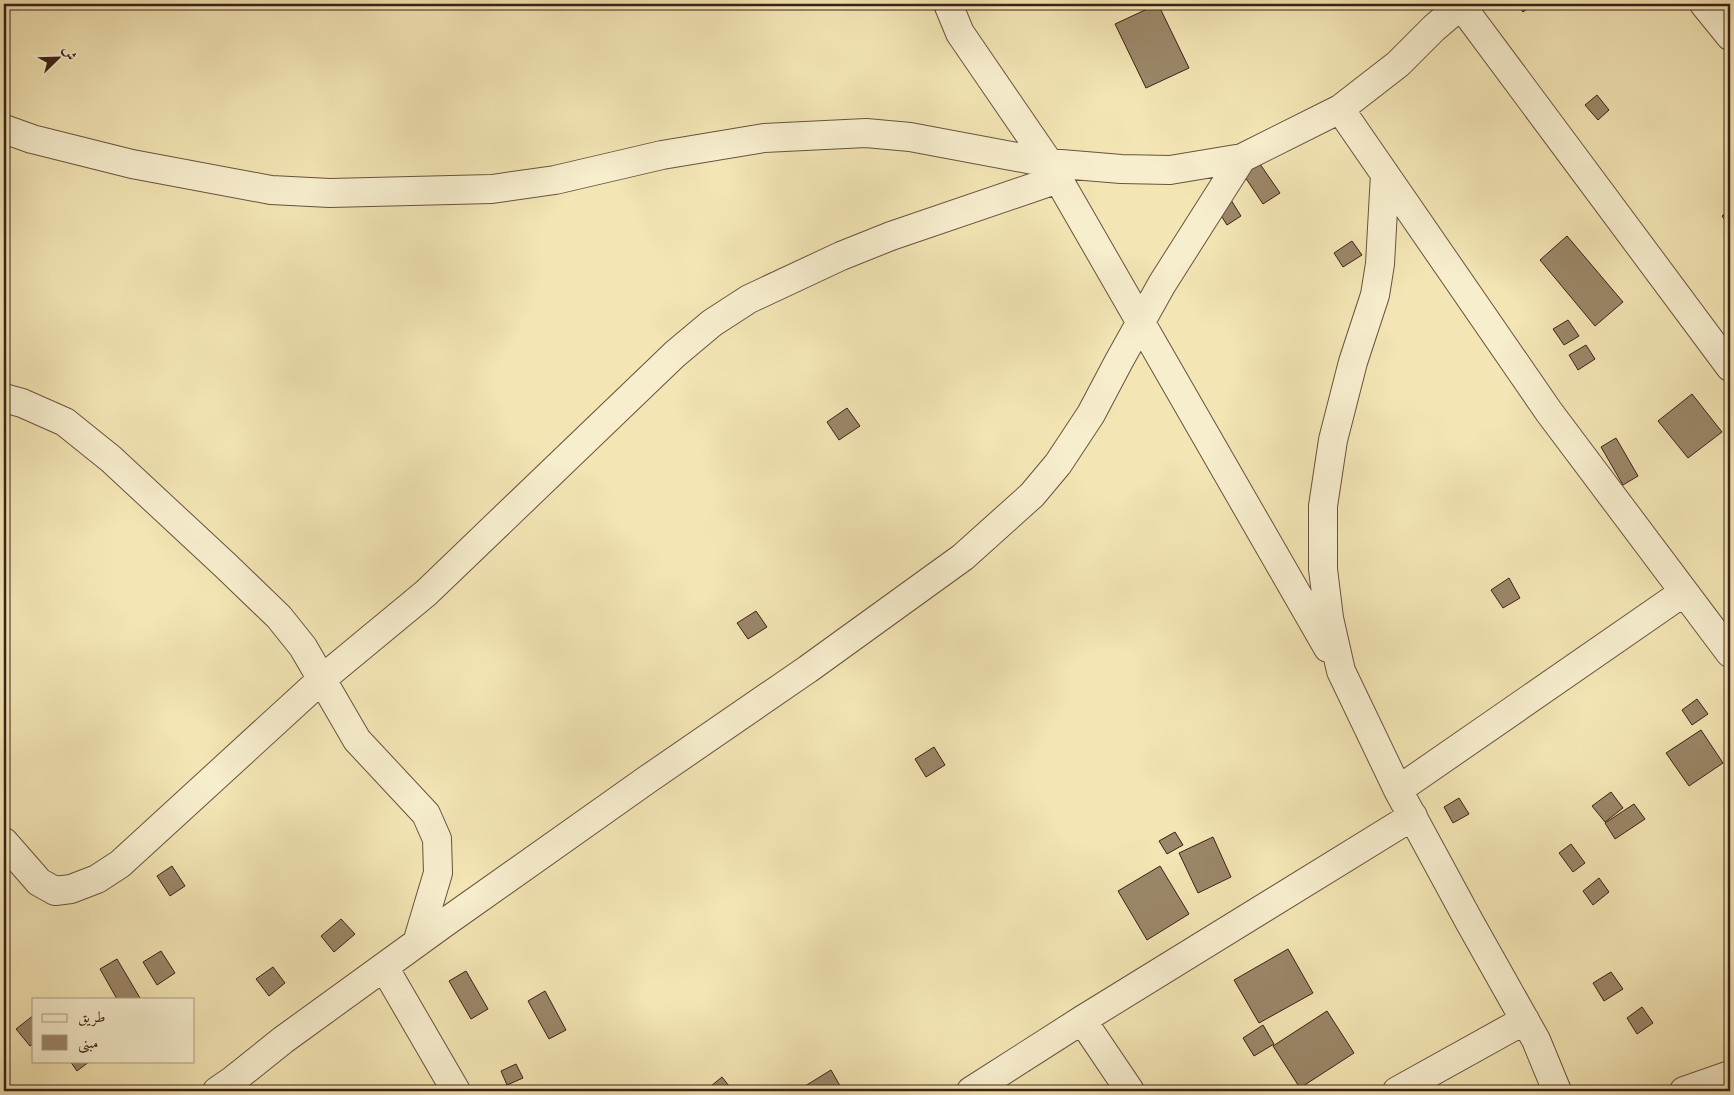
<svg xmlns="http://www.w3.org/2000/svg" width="1734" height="1095" viewBox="0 0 1734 1095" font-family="'Gentium Book Plus',Amiri,serif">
  <rect width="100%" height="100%" fill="#f3e5b4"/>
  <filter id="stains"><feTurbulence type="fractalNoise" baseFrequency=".004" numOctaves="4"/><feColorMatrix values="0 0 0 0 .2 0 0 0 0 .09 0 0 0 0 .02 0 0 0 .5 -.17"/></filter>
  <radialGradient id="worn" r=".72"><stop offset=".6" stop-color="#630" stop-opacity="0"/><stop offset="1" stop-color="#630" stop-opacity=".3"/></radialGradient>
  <path fill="#9b8769" stroke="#3b2117" d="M1158 4 1189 68 1146 88 1115 24Z
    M1516 4H1534L1523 12Z
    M1597 95 1609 110 1598 120 1585 105Z
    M1253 154 1280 193 1263 204 1237 165Z
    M1219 181 1241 216 1227 225 1205 190Z
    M1730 210V226L1722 216Z
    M1567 236 1623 302 1595 326 1540 260Z
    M1352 241 1362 255 1343 267 1334 253Z
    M1568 320 1579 336 1564 345 1553 329Z
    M1586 345 1595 359 1578 370 1569 355Z
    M1692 394 1722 432 1688 458 1658 421Z
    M847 408 860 426 839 440 827 422Z
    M1616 438 1638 476 1623 485 1601 447Z
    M1509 578 1520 598 1503 608 1491 590Z
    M756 611 767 627 748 639 737 623Z
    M1697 699 1708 714 1692 725 1682 710Z
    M1701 730 1723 763 1689 786 1666 753Z
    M934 747 945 765 926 777 915 759Z
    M1611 792 1623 808 1605 822 1592 806Z
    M1459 798 1469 814 1453 823 1444 807Z
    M1634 804 1645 819 1615 839 1605 823Z
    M1175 832 1183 845 1167 854 1159 841Z
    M1213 837 1231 877 1198 893 1179 853Z
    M1571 844 1585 863 1573 872 1559 853Z
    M172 866 185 886 170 896 157 876Z
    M1160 866 1189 914 1147 940 1118 891Z
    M1599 878 1609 892 1593 905 1583 891Z
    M341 919 355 934 334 952 321 936Z
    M1288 949 1313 993 1259 1023 1234 980Z
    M161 951 175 973 157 985 143 962Z
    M117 959 140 998V999H117L100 969Z
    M273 967 285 983 269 996 256 979Z
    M466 971 488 1009 471 1019 449 981Z
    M1611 972 1623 989 1604 1001 1593 983Z
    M545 991 566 1030 549 1039 528 1001Z
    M1642 1007 1653 1023 1637 1034 1627 1018Z
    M1327 1011 1354 1053 1300 1088 1273 1046Z
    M34 1015V1043L30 1046 16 1029Z
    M1263 1025 1274 1044 1254 1056 1243 1038Z
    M70 1061H90L77 1071Z
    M516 1064 523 1078 507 1085 501 1071Z
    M831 1070 843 1091H797Z
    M722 1077 733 1091H705Z"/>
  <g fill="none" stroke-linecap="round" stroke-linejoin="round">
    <g stroke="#69523e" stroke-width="30">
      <path id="street" d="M948 4 960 33 1049 163 1328 648
        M1460 4 1730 367
        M1704 4 1730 36
        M1340 109 1549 412 1730 653
        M4 129 32 139 132 164 271 190 330 193 492 189 555 180 662 155 764 138 866 133 910 137 1049 163 1121 169 1170 170 1242 158 1340 109 1398 64 1434 28 1462 4
        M1385 174 1380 264 1375 295 1353 362 1333 440 1323 506V569L1329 618 1341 671 1398 790 1469 921 1536 1040 1557 1091
        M4 398 22 403 65 422 111 459 225 565 279 617 303 647 357 740 426 814 437 839 438 873 417 943
        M1398 790 1684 592
        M4 842 39 882 55 891 71 889 97 879 120 864 322 679 426 593 675 354 712 323 749 299 841 256 891 236 1058 179
        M384 967 456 1091
        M1082 1020 1130 1091
        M217 1091 233 1080 283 1040 443 924 648 779 808 669 963 557 1032 495 1058 464 1091 414 1119 361 1162 284 1242 158
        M971 1091 1082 1020 1413 816
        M1397 1091 1525 1020
        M1684 1091 1730 1075"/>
    </g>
    <use href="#street" stroke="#f7eece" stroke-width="28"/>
  </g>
  <rect width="1734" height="1095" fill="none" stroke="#f3e5b4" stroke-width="20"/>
  <rect x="5" y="5" width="1724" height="1085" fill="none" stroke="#3b2117" stroke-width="2.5"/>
  <rect x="10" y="10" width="1714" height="1075" fill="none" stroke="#3b2117"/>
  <rect x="32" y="998" width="162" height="65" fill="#f7eece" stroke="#ac9c85"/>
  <rect x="42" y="1014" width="25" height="8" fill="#f7eece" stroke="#ac9c85"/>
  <text x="78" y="1022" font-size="15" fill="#3b2117">طريق</text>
  <rect x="42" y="1035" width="25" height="15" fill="#9b8769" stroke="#ac9c85"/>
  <text x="78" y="1048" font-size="15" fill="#3b2117">مبنى</text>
  <g transform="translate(58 58) rotate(67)" stroke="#f7eece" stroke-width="4" paint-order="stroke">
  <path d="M0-4L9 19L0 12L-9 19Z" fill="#3b2117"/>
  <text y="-8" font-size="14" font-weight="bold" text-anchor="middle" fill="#3b2117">ش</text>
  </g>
  <rect width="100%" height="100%" filter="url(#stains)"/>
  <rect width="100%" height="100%" fill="url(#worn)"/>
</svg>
